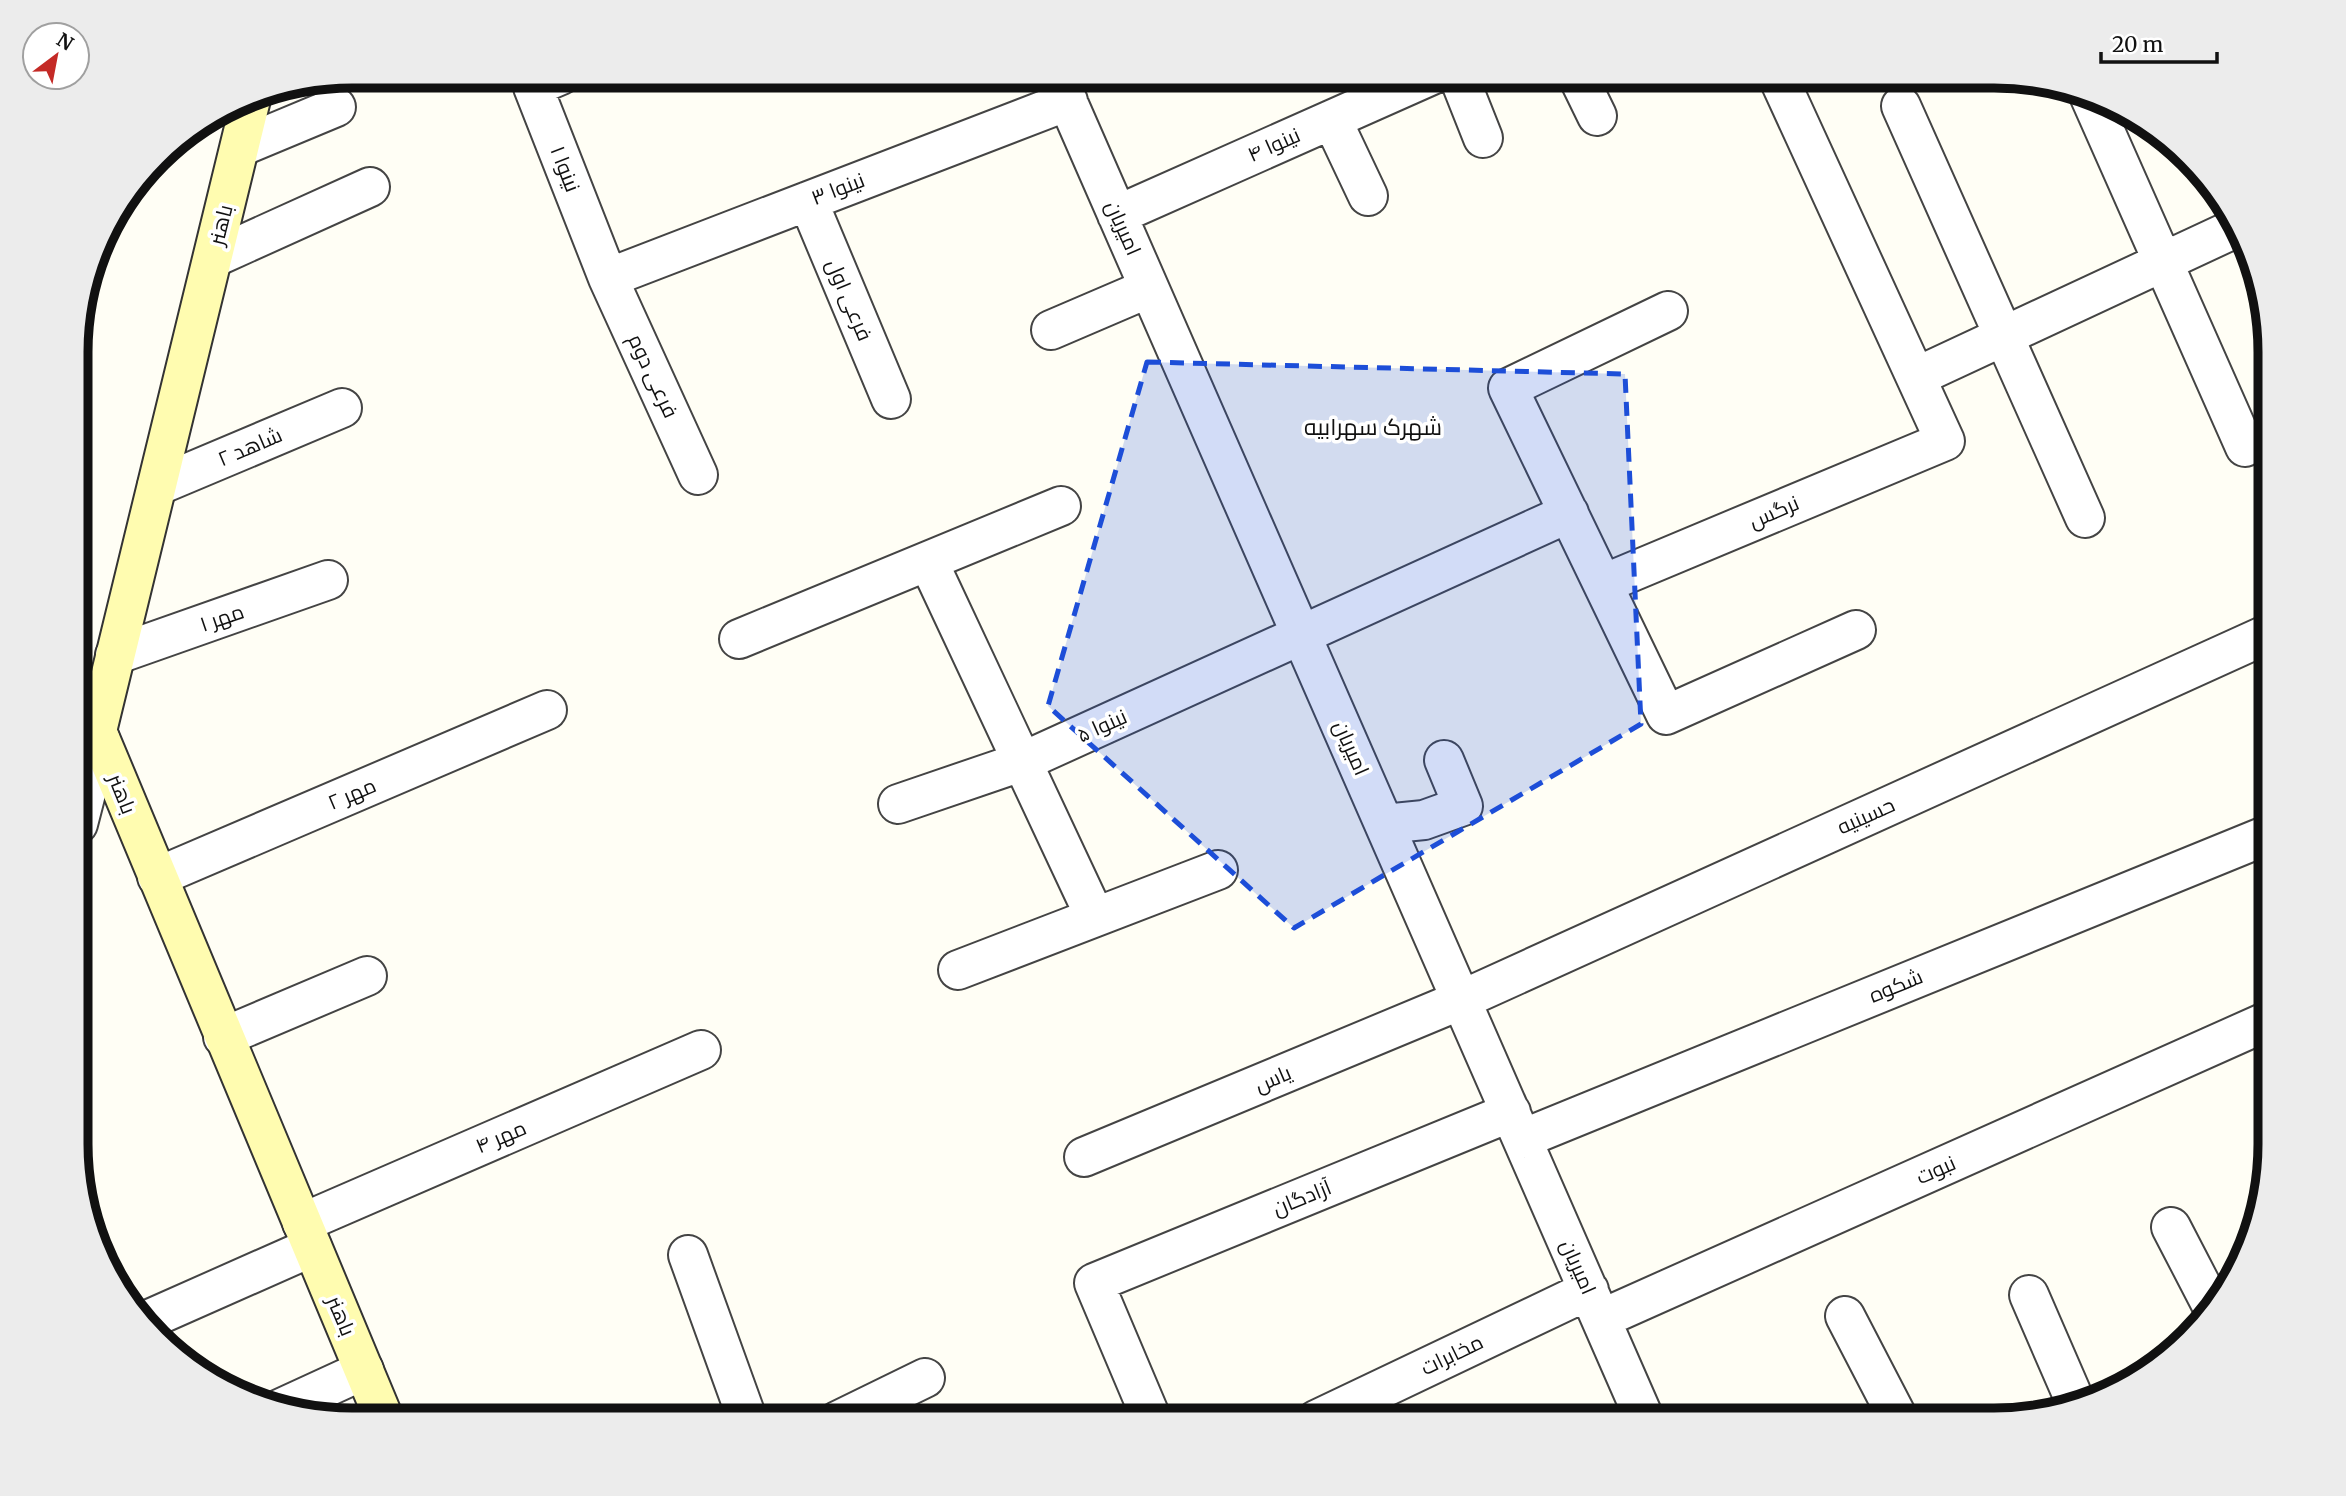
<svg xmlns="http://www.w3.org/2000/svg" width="2346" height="1496" viewBox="0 0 2346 1496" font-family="Merriweather,Cairo,serif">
  <rect width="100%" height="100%" fill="#fffef5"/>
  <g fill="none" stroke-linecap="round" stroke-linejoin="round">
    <g stroke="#444" stroke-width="42">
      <path id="street" d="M561 75 533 87 608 278 698 475
        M1056 75 1645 1420
        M1458 75 1483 138
        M1577 75 1597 116
        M2089 95 2245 447
        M1901 106 2085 518
        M1332 120 1368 196
        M240 147 336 107
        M808 201 891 399
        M1117 215 1432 75
        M213 258 370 187
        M608 278 1068 101
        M1668 311 1508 388 1666 715 1856 630
        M1051 330 1149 288
        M1916 377 2238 227
        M157 486 342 408
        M928 561 1095 917
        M1603 584 1945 441 1777 75
        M739 639 1061 506
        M115 655 328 580
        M898 804 1024 761 1569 513
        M78 824 100 739
        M1384 824 1424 820 1463 806 1444 760
        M157 877 547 710
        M958 970 1218 870
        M223 1037 367 976
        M1522 1139 2270 834
        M1084 1157 1461 1000 2270 633
        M302 1223 701 1050
        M2171 1227 2213 1308
        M688 1255 748 1421
        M2029 1295 2075 1401
        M1845 1316 1899 1420
        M1601 1319 2270 1020
        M145 1321 312 1247
        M277 1410 364 1370
        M1152 1420 1094 1283 1511 1112
        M1316 1420 1589 1290
        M837 1421 925 1378"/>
    </g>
    <g stroke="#333" stroke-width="42">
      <path id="secondary" d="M252 95 97 731 385 1421"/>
    </g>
    <use href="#street" stroke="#fff" stroke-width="38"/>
    <use href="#secondary" stroke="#fffcb0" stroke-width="38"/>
  </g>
  <path fill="#1d4ed8" fill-opacity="0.2" stroke="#1d4ed8" stroke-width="5" stroke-dasharray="14 9" stroke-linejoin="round" d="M1147 362 1625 374 1641 724 1294 928 1048 706Z"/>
  <g text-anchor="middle" stroke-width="7" stroke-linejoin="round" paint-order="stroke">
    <g font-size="21" fill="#111" stroke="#fff">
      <text transform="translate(1274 145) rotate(-24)" y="7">نینوا ۴</text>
      <text transform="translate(565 169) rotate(69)" y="7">نینوا ۱</text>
      <text transform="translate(838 189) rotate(-21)" y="7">نینوا ۳</text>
      <text transform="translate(221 225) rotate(-76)" y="7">باهنر</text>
      <text transform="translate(1123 228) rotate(66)" y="7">امیریان</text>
      <text transform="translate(849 300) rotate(67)" y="7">فرعی اول</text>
      <text transform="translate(653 376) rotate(65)" y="7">فرعی دوم</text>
      <text transform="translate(250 447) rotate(-23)" y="7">شاهد ۲</text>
      <text transform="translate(1774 512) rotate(-23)" y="7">نرگس</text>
      <text transform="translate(222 618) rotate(-19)" y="7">مهر ۱</text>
      <text transform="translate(1102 726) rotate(-24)" y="7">نینوا ۵</text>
      <text transform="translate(1351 748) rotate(66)" y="7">امیریان</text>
      <text transform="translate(122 794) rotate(68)" y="7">باهنر</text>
      <text transform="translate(352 794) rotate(-23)" y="7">مهر ۲</text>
      <text transform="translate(1866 816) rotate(-24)" y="7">حسینیه</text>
      <text transform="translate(1896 986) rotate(-22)" y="7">شکوه</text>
      <text transform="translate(1273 1079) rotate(-23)" y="7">یاس</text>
      <text transform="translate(501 1137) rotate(-23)" y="7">مهر ۴</text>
      <text transform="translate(1936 1170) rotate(-24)" y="7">نبوت</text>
      <text transform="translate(1302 1198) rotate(-22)" y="7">آزادگان</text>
      <text transform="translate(1578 1267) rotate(66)" y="7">امیریان</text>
      <text transform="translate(341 1316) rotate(67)" y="7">باهنر</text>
      <text transform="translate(1452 1355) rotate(-26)" y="7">مخابرات</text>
    </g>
    <g font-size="23" fill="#111" stroke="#fff">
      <text x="1373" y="435">شهرک سهرابیه</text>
    </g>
  </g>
  <path d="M0 0H2346V1496H0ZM352 88H1994A264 264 0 0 1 2258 352V1144A264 264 0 0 1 1994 1408H352A264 264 0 0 1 88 1144V352A264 264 0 0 1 352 88Z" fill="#ececec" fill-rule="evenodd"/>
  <path fill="none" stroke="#111" stroke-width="9" d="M352 88H1994A264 264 0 0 1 2258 352V1144A264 264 0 0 1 1994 1408H352A264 264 0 0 1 88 1144V352A264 264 0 0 1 352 88Z"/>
  <g transform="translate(56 56) rotate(32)"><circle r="33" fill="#ffffff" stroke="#a0a0a0" stroke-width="2"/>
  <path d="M0-5L12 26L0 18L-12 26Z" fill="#c42a26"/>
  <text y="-10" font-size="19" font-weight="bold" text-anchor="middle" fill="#111111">N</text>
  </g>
  <path d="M2101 52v10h116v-10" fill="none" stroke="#111111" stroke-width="3.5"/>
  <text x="2112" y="52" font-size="21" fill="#111111" stroke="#ffffff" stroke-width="5" paint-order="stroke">20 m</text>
</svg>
